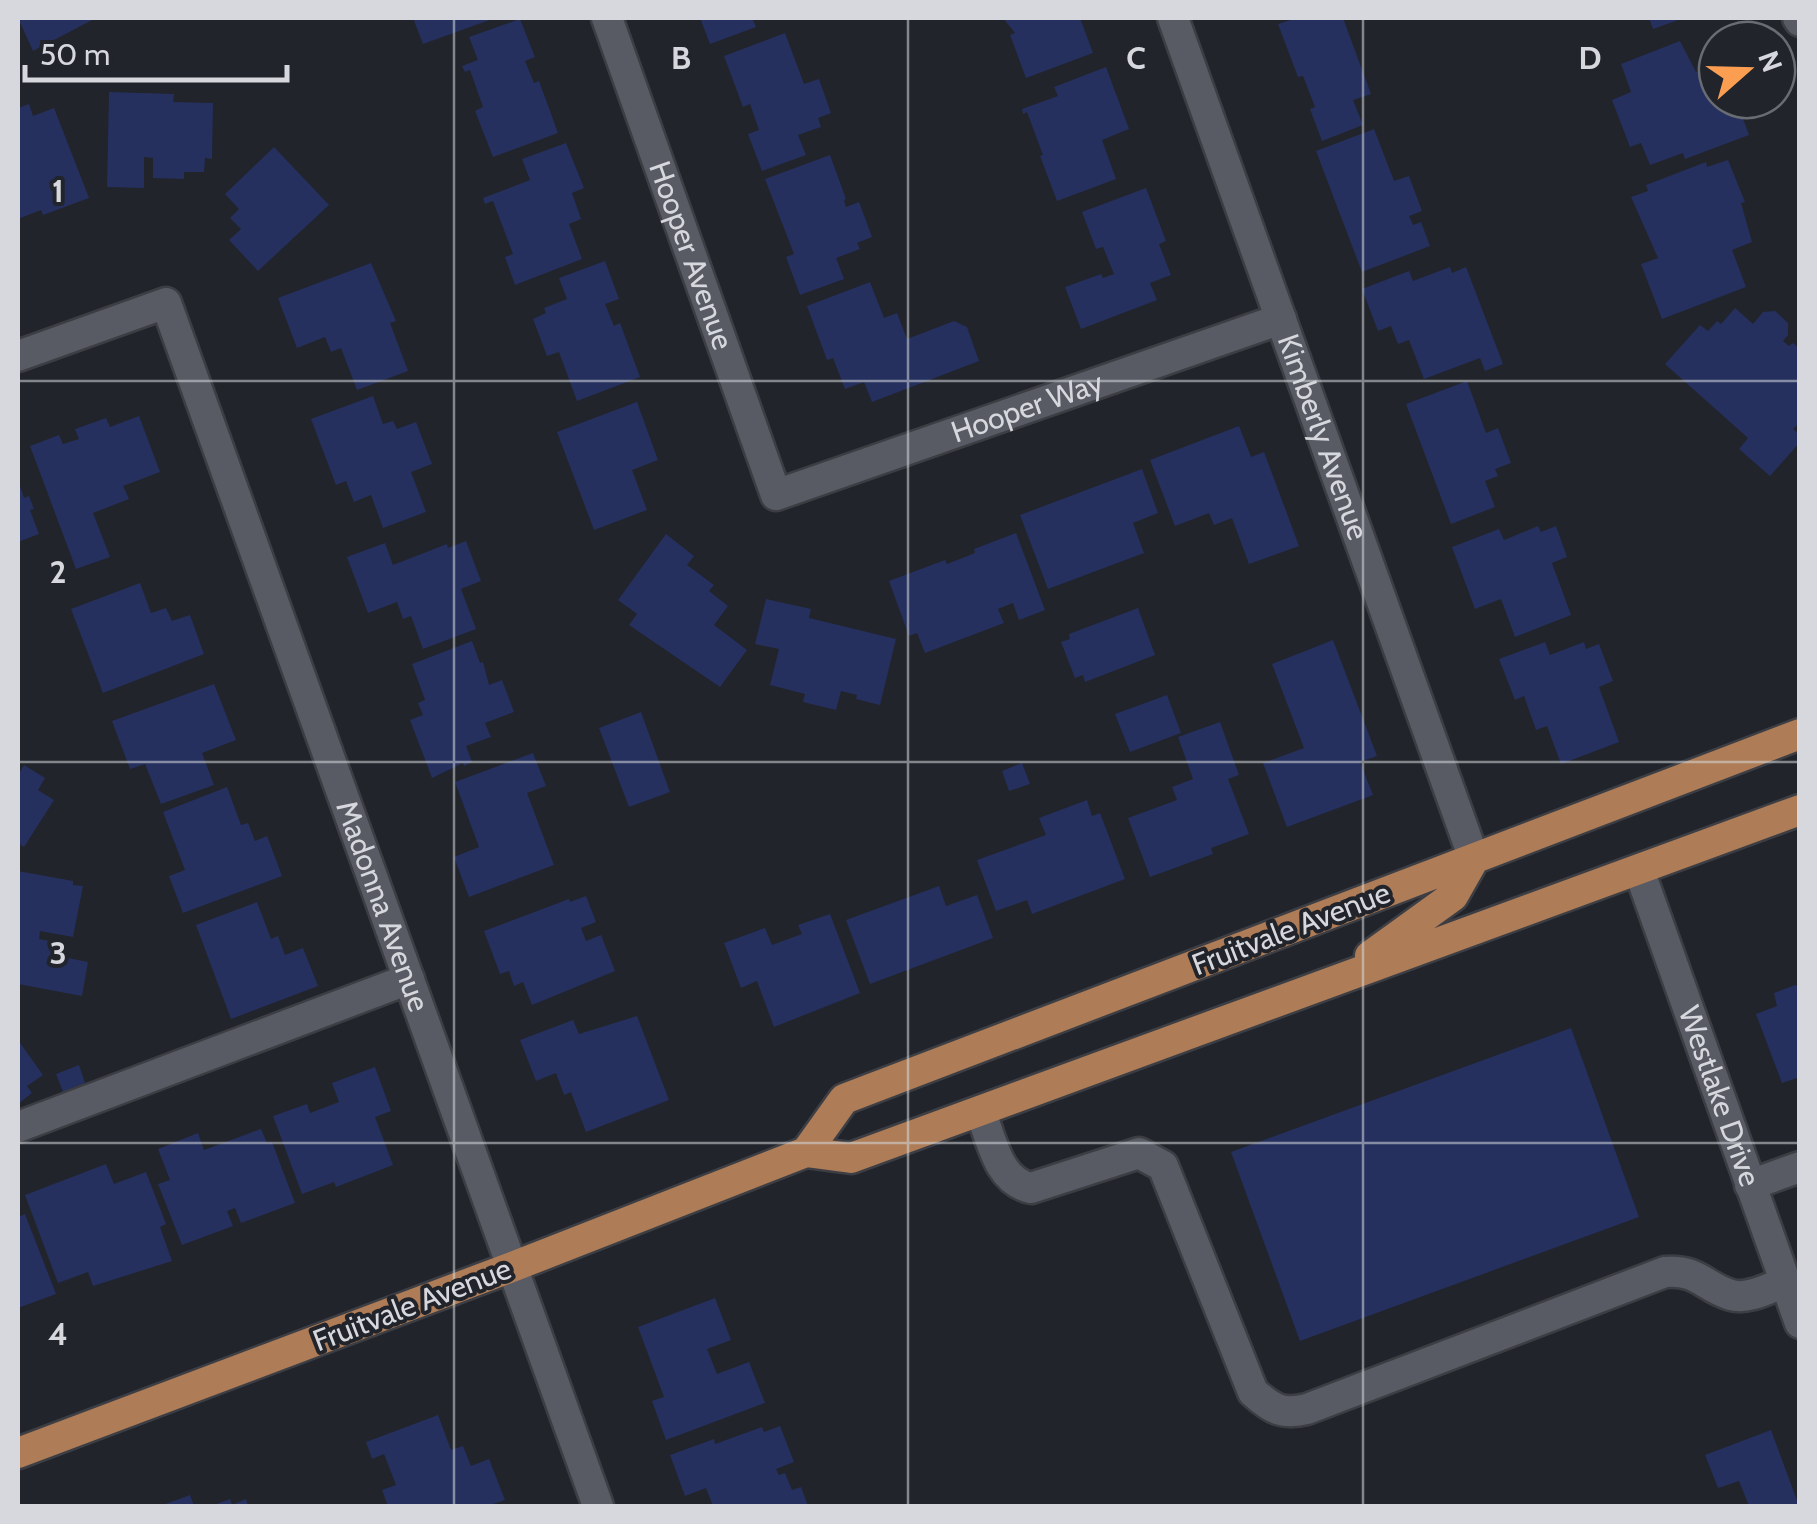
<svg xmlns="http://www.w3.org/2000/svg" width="1817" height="1524" viewBox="0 0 1817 1524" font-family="Cabin,sans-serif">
  <rect width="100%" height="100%" fill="#21242b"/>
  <path fill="#25305e" d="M18 18H96L33 51Z
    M413 18H495L423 44Z
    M700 18H752L756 27 710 44Z
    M1003 18H1080L1093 53 1026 78 1010 35 1015 33Z
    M1297 18H1343L1371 94 1353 100 1363 125 1322 141 1310 109 1315 107 1303 76 1298 77 1278 24Z
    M1649 18H1684L1653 29Z
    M520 19 535 57 525 61 534 83 539 81 558 133 493 157 475 111 483 107 470 70 465 72 462 66 478 60 469 37Z
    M785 33 804 84 819 79 831 113 818 118 821 127 798 135 806 155 762 171 748 134 759 130 750 104 743 107 724 56Z
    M1680 41 1696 72 1703 69 1713 97 1736 100 1749 135 1685 159 1683 153 1650 165 1641 143 1630 147 1612 100 1631 92 1621 64Z
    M1106 67 1129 129 1102 140 1116 179 1057 201 1040 156 1043 155 1027 112 1023 114 1022 109 1058 96 1054 87Z
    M109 92 174 94 173 102 213 103 212 159 205 158 204 172H184V179L153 178V158L144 157V188L107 187Z
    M29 104 33 116 54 108 89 198 43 215 41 210 18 219V108Z
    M1374 129 1394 181 1409 176 1422 211 1409 216 1413 225 1421 222 1430 246 1362 272 1316 151Z
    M566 143 584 188 572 193 581 219 569 224 582 259 515 285 505 257 513 254 493 201 485 204 483 198 530 180 522 159Z
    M274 147 329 205 258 271 229 240 241 229 230 218 239 209 225 194Z
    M830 155 846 199 844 200 846 207 859 202 872 237 857 243 860 249 836 258 844 279 800 295 786 257 794 254 765 179Z
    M1728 160 1745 202 1741 203 1752 242 1732 250 1746 287 1662 319 1641 264 1658 258 1631 197 1648 191 1646 185 1706 162 1707 167Z
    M1146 188 1166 241 1159 244 1171 275 1150 283 1157 300 1081 329 1065 287 1101 274 1103 278 1114 274 1103 247 1096 249 1082 212Z
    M605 261 619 299 605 304 614 326 620 323 640 377 577 401 559 352 547 356 533 319 546 313 544 308 567 299 559 278Z
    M371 263 396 321 390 323 408 371 357 390 341 348 331 352 325 337 297 348 278 298Z
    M1450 267 1452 273 1466 267 1503 364 1485 371 1480 358 1424 379 1409 340 1398 344 1391 326 1378 331 1362 289 1409 271 1413 281Z
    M870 282 884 318 897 313 907 339 954 321 967 327 979 361 872 402 864 382 845 389 833 358 827 360 807 306Z
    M1735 308 1753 324 1763 312 1775 311 1788 323V335L1783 341 1789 346 1793 343 1800 349V422L1793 429 1800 435V442L1770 476 1739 449 1748 438 1665 364 1700 325 1708 331 1717 321 1721 324Z
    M1467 381 1486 433 1498 428 1511 463 1495 469 1498 476 1485 481 1495 507 1451 524 1406 404Z
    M373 396 383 424 393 421 397 429 416 422 432 464 411 472 426 512 383 528 371 495 354 502 346 481 336 485 311 419Z
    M637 402 658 460 632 470 647 510 594 530 557 432Z
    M139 416 160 472 123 486 129 499 93 513 110 557 76 569 30 446 59 435 63 444 79 439 75 429 106 418 110 427Z
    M1239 426 1251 457 1264 452 1299 546 1249 564 1232 518 1214 525 1209 513 1175 526 1150 460Z
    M1142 469 1158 513 1133 523 1144 553 1048 589 1020 515Z
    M18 480 24 498 29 496 34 509 30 510 39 534 18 542Z
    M1538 526 1541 532 1556 526 1567 557 1552 563 1571 615 1515 637 1501 599 1475 609 1452 547 1499 529 1504 540Z
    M1016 533 1045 610 1019 620 1013 603 998 609 1004 623 925 653 917 633 909 636 889 581 945 560 947 564 975 553 974 549Z
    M666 534 694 556 687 565 714 585 709 591 728 606 714 625 747 650 720 687 629 625 637 614 618 600Z
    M466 541 481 581 461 589 476 629 423 649 411 616 403 619 397 602 368 613 347 557 385 543 393 565 447 544 448 548Z
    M140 583 151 613 166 608 172 621 190 615 204 654 103 693 71 609Z
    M766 599 811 609 809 618 896 639 880 705 856 699 857 695 841 691 836 710 803 702 805 694 770 685 779 649 755 644Z
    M1138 608 1155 655 1085 682 1083 675 1075 678 1061 642 1070 639 1069 634Z
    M1333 640 1377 756 1360 762 1373 795 1287 827 1263 763 1304 748 1272 664Z
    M472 641 480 663 483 662 489 685 502 680 514 712 485 723 491 737 466 746 472 762 464 766 463 763 432 778 410 720 423 715 418 703 425 700 412 664Z
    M1545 642 1550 655 1584 642 1586 649 1599 644 1613 681 1599 687 1619 742 1561 764 1547 726 1536 730 1524 696 1515 700 1499 659Z
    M214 684 236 740 202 753 214 785 161 804 145 764 130 769 112 721Z
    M1167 695 1181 733 1130 752 1115 714Z
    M641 712 670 792 629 807 599 728Z
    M1220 722 1239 775 1228 779 1249 834 1211 848 1213 854 1150 877 1128 818 1177 800 1172 787 1193 779 1178 737Z
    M533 753 546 786 527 793 554 865 469 897 454 857 479 847 455 782Z
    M1022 763 1030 784 1009 791 1002 771Z
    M24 765 45 778 38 790 54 800 24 847 18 843V775Z
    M227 787 241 825 248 823 255 841 267 836 282 876 183 913 169 876 185 870 163 812Z
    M1087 800 1092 816 1100 813 1125 879 1032 914 1027 900 996 911 977 860 1046 835 1039 818Z
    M18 871 73 881V885L83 886 73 937 40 931 39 939 55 942 53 955 88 962 82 996 18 984Z
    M939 886 946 906 977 895 993 938 870 984 846 920Z
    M586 896 596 922 581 928 586 941 601 935 615 971 532 1005 523 982 514 986 509 971 500 974 484 931 569 899 570 902Z
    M257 902 271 939 278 936 285 955 303 948 318 986 231 1019 196 925Z
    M830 914 860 993 774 1027 757 981 741 988 724 943 765 928 772 945 802 934 798 925Z
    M1795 985 1800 987V1077L1782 1083 1756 1014 1777 1006 1774 993Z
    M637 1016 669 1100 586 1132 571 1092 564 1095 556 1073 536 1081 520 1040 573 1020 579 1034Z
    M1571 1028 1639 1217 1300 1341 1231 1152Z
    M18 1040 43 1075 27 1086 32 1093 18 1104Z
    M79 1065 85 1083 63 1092 56 1074Z
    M375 1067 391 1111 375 1117 393 1165 336 1187 334 1182 302 1194 273 1116 307 1104 310 1113 339 1102 332 1083Z
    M261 1129 267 1143 272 1142 295 1203 241 1223 235 1208 227 1211 233 1226 182 1245 158 1184 170 1180 158 1149 198 1133 204 1150Z
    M106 1164 114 1184 146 1172 166 1224 160 1227 172 1261 93 1286 88 1272 58 1283 25 1195Z
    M25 1214 56 1294 18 1308V1217Z
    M715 1298 731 1340 707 1349 717 1374 749 1362 765 1403 666 1440 652 1401 664 1397 638 1327Z
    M438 1415 451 1450 463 1446 471 1466 489 1459 505 1500 487 1506H388L382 1490 396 1485 384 1454 372 1459 366 1442Z
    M780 1426 794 1462 776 1469 779 1475 785 1473 792 1490 801 1487 808 1506H713L706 1488 685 1496 670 1455 714 1439 715 1444 762 1427 764 1432Z
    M1771 1430 1799 1506H1749L1739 1481 1718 1488 1705 1455Z
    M190 1495 194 1506H160Z
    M230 1499 232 1505 246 1499 248 1506H211Z"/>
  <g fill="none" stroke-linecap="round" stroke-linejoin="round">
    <g stroke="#3c3e44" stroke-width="35">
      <g id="minor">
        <path id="s1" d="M607 18 776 495 1281 319"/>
        <path id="s2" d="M1173 18 1474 859"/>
        <path d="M1798 18 1800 21"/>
        <path id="s3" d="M18 356 166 303 598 1506"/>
        <path id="s4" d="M1639 870 1800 1323"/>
        <path d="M981 1113C992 1141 998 1181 1031 1188L1139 1153 1163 1166 1253 1392C1272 1409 1282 1415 1307 1409L1665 1272C1698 1269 1704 1287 1731 1295 1748 1300 1769 1288 1785 1282"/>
        <path d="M18 1127 409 979"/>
        <path d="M1750 1185 1800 1167"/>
      </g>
    </g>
    <g stroke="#3c3e44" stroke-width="35">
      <path id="major" d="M1370 956 1453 896 1474 859
        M806 1152 844 1099 1800 734
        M18 1453 512 1267 806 1152 851 1158 1800 810"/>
    </g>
    <use href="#minor" stroke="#585b64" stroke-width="30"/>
    <use href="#major" stroke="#ae7c56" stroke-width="30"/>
  </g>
  <path fill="none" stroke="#d6d8dd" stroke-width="2.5" stroke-opacity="0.55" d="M454 18V1506M908 18V1506M1363 18V1506M18 381H1800M18 762H1800M18 1143H1800"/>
  <g text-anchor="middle" stroke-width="8" stroke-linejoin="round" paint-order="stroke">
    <g font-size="30" fill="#d6d8dd" stroke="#21242b">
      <text dy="10" stroke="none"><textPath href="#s1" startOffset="252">Hooper Avenue</textPath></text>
      <text dy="10" stroke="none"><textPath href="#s1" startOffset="772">Hooper Way</textPath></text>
      <text dy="10" stroke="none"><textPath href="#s2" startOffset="445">Kimberly Avenue</textPath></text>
      <text dy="10" stroke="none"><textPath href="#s3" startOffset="798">Madonna Avenue</textPath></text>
      <text transform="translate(1291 929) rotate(-21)" y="10">Fruitvale Avenue</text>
      <text dy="10" stroke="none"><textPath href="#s4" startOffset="240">Westlake Drive</textPath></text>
      <text transform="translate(412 1305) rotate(-21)" y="10">Fruitvale Avenue</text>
    </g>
  </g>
  <g font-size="32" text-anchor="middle" font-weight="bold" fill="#d6d8dd" stroke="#21242b" stroke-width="8" stroke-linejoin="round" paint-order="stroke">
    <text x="681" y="69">B</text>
    <text x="1136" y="69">C</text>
    <text x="1590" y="69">D</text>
    <text x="58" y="202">1</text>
    <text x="58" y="583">2</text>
    <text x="58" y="964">3</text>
    <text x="58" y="1345">4</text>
  </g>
  <rect width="1817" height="1524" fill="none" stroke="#d6d8dd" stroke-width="40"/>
  <g transform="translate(1747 70) rotate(70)"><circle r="48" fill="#21242b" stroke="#696c72" stroke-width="2.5"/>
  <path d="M0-8L18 38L0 25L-18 38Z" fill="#fc9e52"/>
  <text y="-15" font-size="28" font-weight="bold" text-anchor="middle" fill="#d6d8dd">N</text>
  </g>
  <path d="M25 65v15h262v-15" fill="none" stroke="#d6d8dd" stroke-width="5"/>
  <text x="40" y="65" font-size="30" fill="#d6d8dd" stroke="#21242b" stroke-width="8" paint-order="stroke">50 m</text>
</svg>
